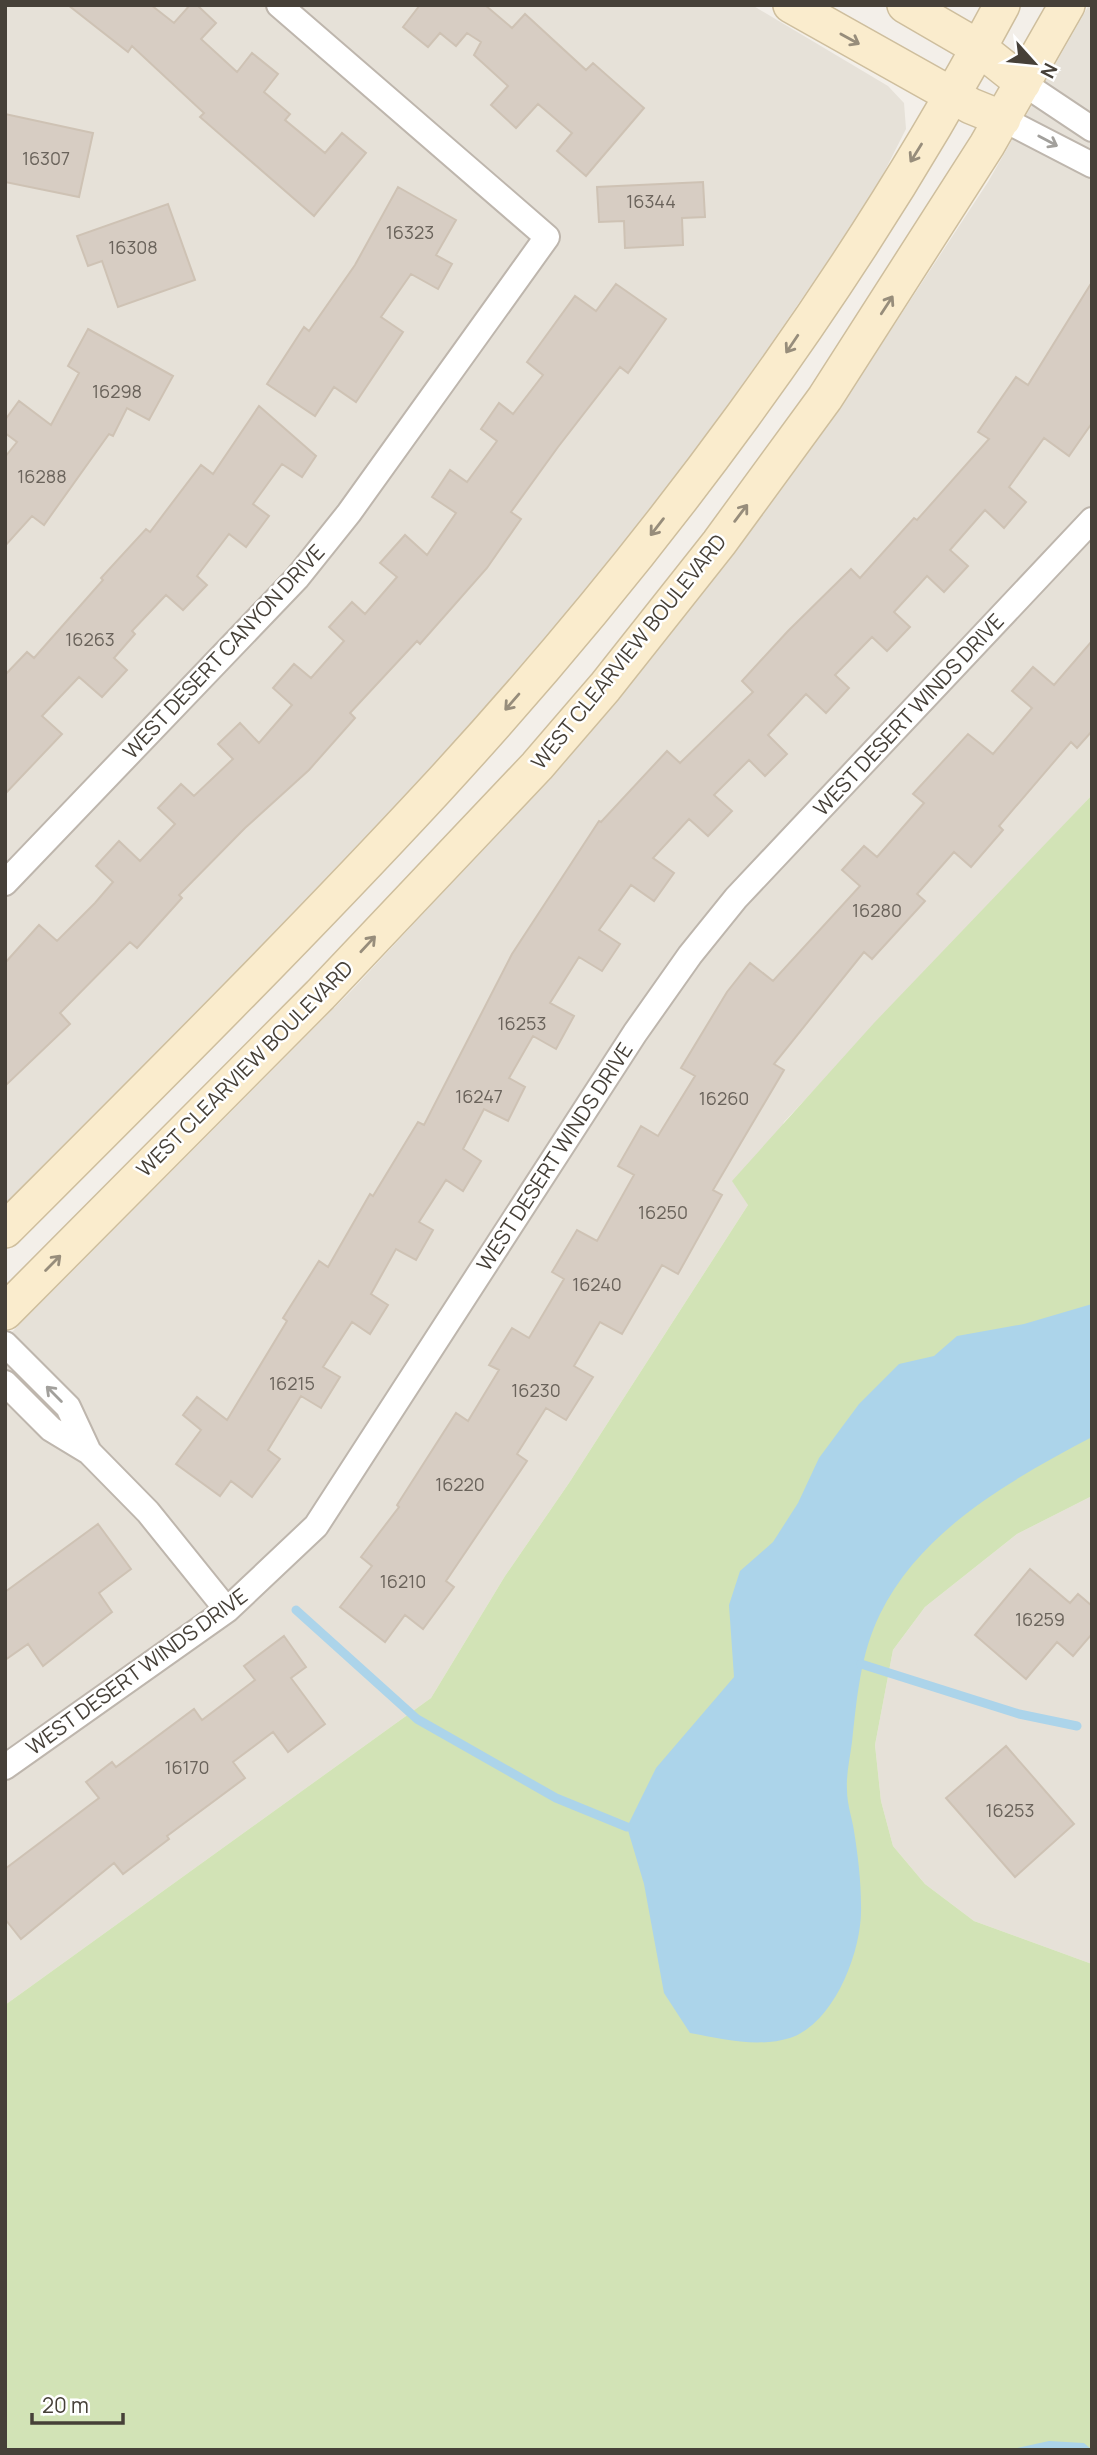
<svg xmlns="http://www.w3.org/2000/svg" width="1097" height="2455" viewBox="0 0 1097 2455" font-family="Manrope,sans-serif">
  <rect width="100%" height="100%" fill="#f3efe9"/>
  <path fill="#e6e1d8" d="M5 5H752L888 86 904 103 906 129 871 198 746 380 652 508 512 679 377 829 5 1209Z
    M1089 5H1092V795L784 1122 748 1205 569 1483 505 1576 431 1698 5 2005V1339L353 989 542 786 700 597 879 348 988 182Z
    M1092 1496V1964L974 1921 925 1884 893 1846 881 1801 875 1745 893 1650 925 1607 1017 1534Z"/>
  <path fill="#d2e3b6" d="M1092 795V1496L1017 1534 925 1607 893 1650 875 1745 881 1801 893 1846 925 1884 974 1921 1092 1964V2450H5V2005L431 1698 505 1576 569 1483 748 1205 732 1181 874 1023Z"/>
  <path fill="#acd4ea" d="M1092 1304V1437C1011 1480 922 1529 880 1614 860 1655 857 1698 852 1742 850 1758 846 1774 847 1790 847 1804 852 1818 854 1831 858 1856 861 1881 861 1905 863 1949 835 2023 790 2038 757 2048 723 2039 690 2033L664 1993 644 1884 627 1827 656 1768 734 1677 729 1605 740 1571 773 1542 798 1503 819 1458 859 1404 899 1364 934 1356 957 1336 1024 1324Z
    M1049 2441 1084 2443 1092 2450H1008Z"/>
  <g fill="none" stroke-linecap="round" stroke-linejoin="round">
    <path stroke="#acd4ea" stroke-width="9" d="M296 1610 417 1719 556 1798 627 1827
      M861 1664 1019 1714 1077 1726"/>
  </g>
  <path fill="#d7cdc3" stroke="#cec2b4" stroke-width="2" d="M68 5H151L174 23 190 5H197L216 23 201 39 237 72 252 53 278 74 264 92 290 114 285 120 325 153 342 133 366 153 314 216 200 117 204 113 132 46 128 52Z
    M420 5H485L512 28 525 14 586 70 593 63 644 108 586 176 557 151 572 133 538 104 516 128 491 105 508 86 474 55 481 42 467 33 456 46 440 33 428 47 403 27Z
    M5 114 93 133 79 197 5 182Z
    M703 182 705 217 682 218 683 245 625 248 624 221 599 222 597 187Z
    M398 187 456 220 436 255 452 264 438 289 411 274 381 317 403 332 356 402 334 387 315 416 267 384 304 327 309 331 355 265Z
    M168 204 195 280 118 307 102 261 88 266 77 236Z
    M1092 282V423L1069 456 1044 438 1009 487 1026 502 1004 528 985 510 950 550 968 566 944 592 927 576 894 612 910 627 887 651 872 637 835 675 849 688 826 713 806 694 768 735 787 754 765 776 749 760 714 795 732 811 708 836 689 819 653 858 674 873 654 901 631 885 599 930 620 944 602 971 579 957 550 1003 574 1016 556 1049 533 1036 509 1078 525 1087 508 1121 484 1109 463 1149 481 1161 463 1191 446 1180 419 1222 433 1230 416 1260 396 1249 371 1294 388 1305 370 1334 352 1322 323 1367 340 1377 321 1408 301 1396 268 1450 280 1459 252 1497 231 1481 220 1496 176 1464 201 1430 183 1415 197 1397 227 1420 287 1321 283 1318 319 1261 328 1267 370 1194 373 1196 418 1122 424 1125 512 954 599 821 601 822 667 751 680 763 753 692 742 681 788 631 851 569 860 578 914 518 917 520 989 439 978 432 1016 377 1028 385Z
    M616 284 666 319 628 373 620 367 558 447 511 512 521 519 487 568 420 644 417 641 350 713 355 718 309 770 245 828 179 895 182 898 137 948 130 942 60 1013 70 1024 5 1086V963L39 925 57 941 95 903 113 882 96 866 119 841 140 861 175 824 158 808 181 784 194 796 233 759 218 744 240 723 259 743 292 705 273 688 294 664 311 678 344 641 329 627 352 602 365 614 397 577 380 563 405 535 427 555 456 513 432 497 450 470 467 482 497 441 481 429 499 403 513 414 543 375 527 362 575 296 596 311Z
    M88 329 173 376 149 420 127 408 113 436 109 434 44 525 32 516 5 546V457L17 442 5 433V420L19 401 51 425 79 373 68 366Z
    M259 406 316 456 302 477 282 464 253 504 269 516 246 547 229 534 197 576 207 585 183 610 166 595 132 631 135 634 114 658 127 670 102 697 79 677 42 716 62 734 5 794V675L27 652 34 658 103 580 101 578 146 529 150 532 201 465 213 474Z
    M1092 641V731L1077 748 1071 742 999 826 1003 830 971 867 954 852 917 894 925 901 872 959 864 952 774 1064 784 1070 713 1190 722 1195 678 1274 662 1265 622 1334 600 1322 574 1366 593 1377 566 1420 546 1408 517 1454 527 1461 446 1581 454 1587 423 1629 405 1615 385 1642 340 1607 372 1566 361 1557 399 1507 397 1505 456 1413 468 1421 499 1370 489 1365 512 1328 529 1338 564 1279 552 1272 577 1230 597 1241 634 1175 618 1166 641 1126 658 1136 695 1076 681 1068 727 992 750 963 773 981 860 886 842 870 864 846 877 857 924 803 913 794 968 734 993 754 1032 708 1012 691 1033 667 1054 685Z
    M98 1524 131 1569 99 1593 112 1612 43 1666 28 1644 5 1660V1592Z
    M1030 1569 1070 1603 1078 1594 1092 1606V1634L1073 1656 1057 1642 1026 1679 975 1635Z
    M284 1636 306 1667 291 1678 325 1724 288 1752 273 1732 233 1762 245 1778 167 1836 169 1839 123 1874 114 1863 21 1939 5 1919V1869L99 1798 86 1782 112 1762 116 1767 194 1709 202 1720 255 1680 244 1666Z
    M1006 1746 1074 1824 1015 1877 946 1798Z"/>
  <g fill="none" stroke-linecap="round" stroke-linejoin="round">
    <g stroke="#beb6ad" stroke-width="28">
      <path id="street" d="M1023 83 1092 129
        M1003 119 1092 165
        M5 883 297 578 349 513 547 237 279 5
        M5 1344 68 1407 89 1452
        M5 1383 51 1429 89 1452 148 1512 227 1610
        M5 1767 227 1610 316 1526 635 1033 690 955 736 898 1092 520"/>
    </g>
    <g stroke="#cebe9d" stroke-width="38">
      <path id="secondary" d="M791 5 971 106 1003 119
        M905 5 979 48 1023 83
        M5 1230C150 1085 295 941 434 791 650 557 852 287 1002 5
        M5 1312 320 995 537 766 605 687 719 543 825 398 987 145 1067 5"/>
    </g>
    <use href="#street" stroke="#fff" stroke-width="24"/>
    <use href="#secondary" stroke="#faeccd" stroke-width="35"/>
  </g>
  <defs><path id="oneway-shaft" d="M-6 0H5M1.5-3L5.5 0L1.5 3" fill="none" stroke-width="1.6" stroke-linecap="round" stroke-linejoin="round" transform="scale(1.75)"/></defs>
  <g stroke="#978d7b">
    <use href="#oneway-shaft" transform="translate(850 39) rotate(29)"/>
    <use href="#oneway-shaft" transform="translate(916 153) rotate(122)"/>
    <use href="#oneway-shaft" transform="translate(887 305) rotate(-57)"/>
    <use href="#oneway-shaft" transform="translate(792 344) rotate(124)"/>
    <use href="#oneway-shaft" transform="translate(741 513) rotate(-53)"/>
    <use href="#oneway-shaft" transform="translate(657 527) rotate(128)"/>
    <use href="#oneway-shaft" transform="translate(512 702) rotate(131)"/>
    <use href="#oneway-shaft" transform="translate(368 944) rotate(-47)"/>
    <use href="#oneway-shaft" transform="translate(53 1263) rotate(-45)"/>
  </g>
  <g stroke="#a2a09c">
    <use href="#oneway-shaft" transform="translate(1048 141) rotate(28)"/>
    <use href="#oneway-shaft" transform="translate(54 1394) rotate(-135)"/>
  </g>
  <g text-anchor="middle" stroke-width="5" stroke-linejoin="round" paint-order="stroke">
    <g font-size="18" fill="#6a635b">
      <text x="46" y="165">16307</text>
      <text x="651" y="208">16344</text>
      <text x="410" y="239">16323</text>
      <text x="133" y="254">16308</text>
      <text x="117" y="398">16298</text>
      <text x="42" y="483">16288</text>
      <text x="90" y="646">16263</text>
      <text x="877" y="917">16280</text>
      <text x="522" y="1030">16253</text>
      <text x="479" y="1103">16247</text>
      <text x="724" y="1105">16260</text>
      <text x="663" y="1219">16250</text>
      <text x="597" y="1291">16240</text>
      <text x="292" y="1390">16215</text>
      <text x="536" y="1397">16230</text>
      <text x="460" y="1491">16220</text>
      <text x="403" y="1588">16210</text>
      <text x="1040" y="1626">16259</text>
      <text x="187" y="1774">16170</text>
      <text x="1010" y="1817">16253</text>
    </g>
    <g font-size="21" fill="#464038" stroke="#fff">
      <text transform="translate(224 652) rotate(-47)" y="7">WEST DESERT CANYON DRIVE</text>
      <text transform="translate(629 652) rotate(-51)" y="7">WEST CLEARVIEW BOULEVARD</text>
      <text transform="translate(909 715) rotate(-47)" y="7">WEST DESERT WINDS DRIVE</text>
      <text transform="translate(245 1069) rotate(-45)" y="7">WEST CLEARVIEW BOULEVARD</text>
      <text transform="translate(555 1157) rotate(-57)" y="7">WEST DESERT WINDS DRIVE</text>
      <text transform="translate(137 1672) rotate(-36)" y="7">WEST DESERT WINDS DRIVE</text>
    </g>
  </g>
  <rect width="1097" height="2455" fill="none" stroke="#464038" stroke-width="14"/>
  <g transform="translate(1034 63) rotate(117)" stroke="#ffffff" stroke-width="5" paint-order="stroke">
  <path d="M0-5L12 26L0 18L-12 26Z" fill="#464038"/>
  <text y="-10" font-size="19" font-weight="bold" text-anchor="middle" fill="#464038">N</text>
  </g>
  <path d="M32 2413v10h91v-10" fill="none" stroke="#464038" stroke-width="3.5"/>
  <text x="42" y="2413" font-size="21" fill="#464038" stroke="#ffffff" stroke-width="5" paint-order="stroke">20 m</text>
</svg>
